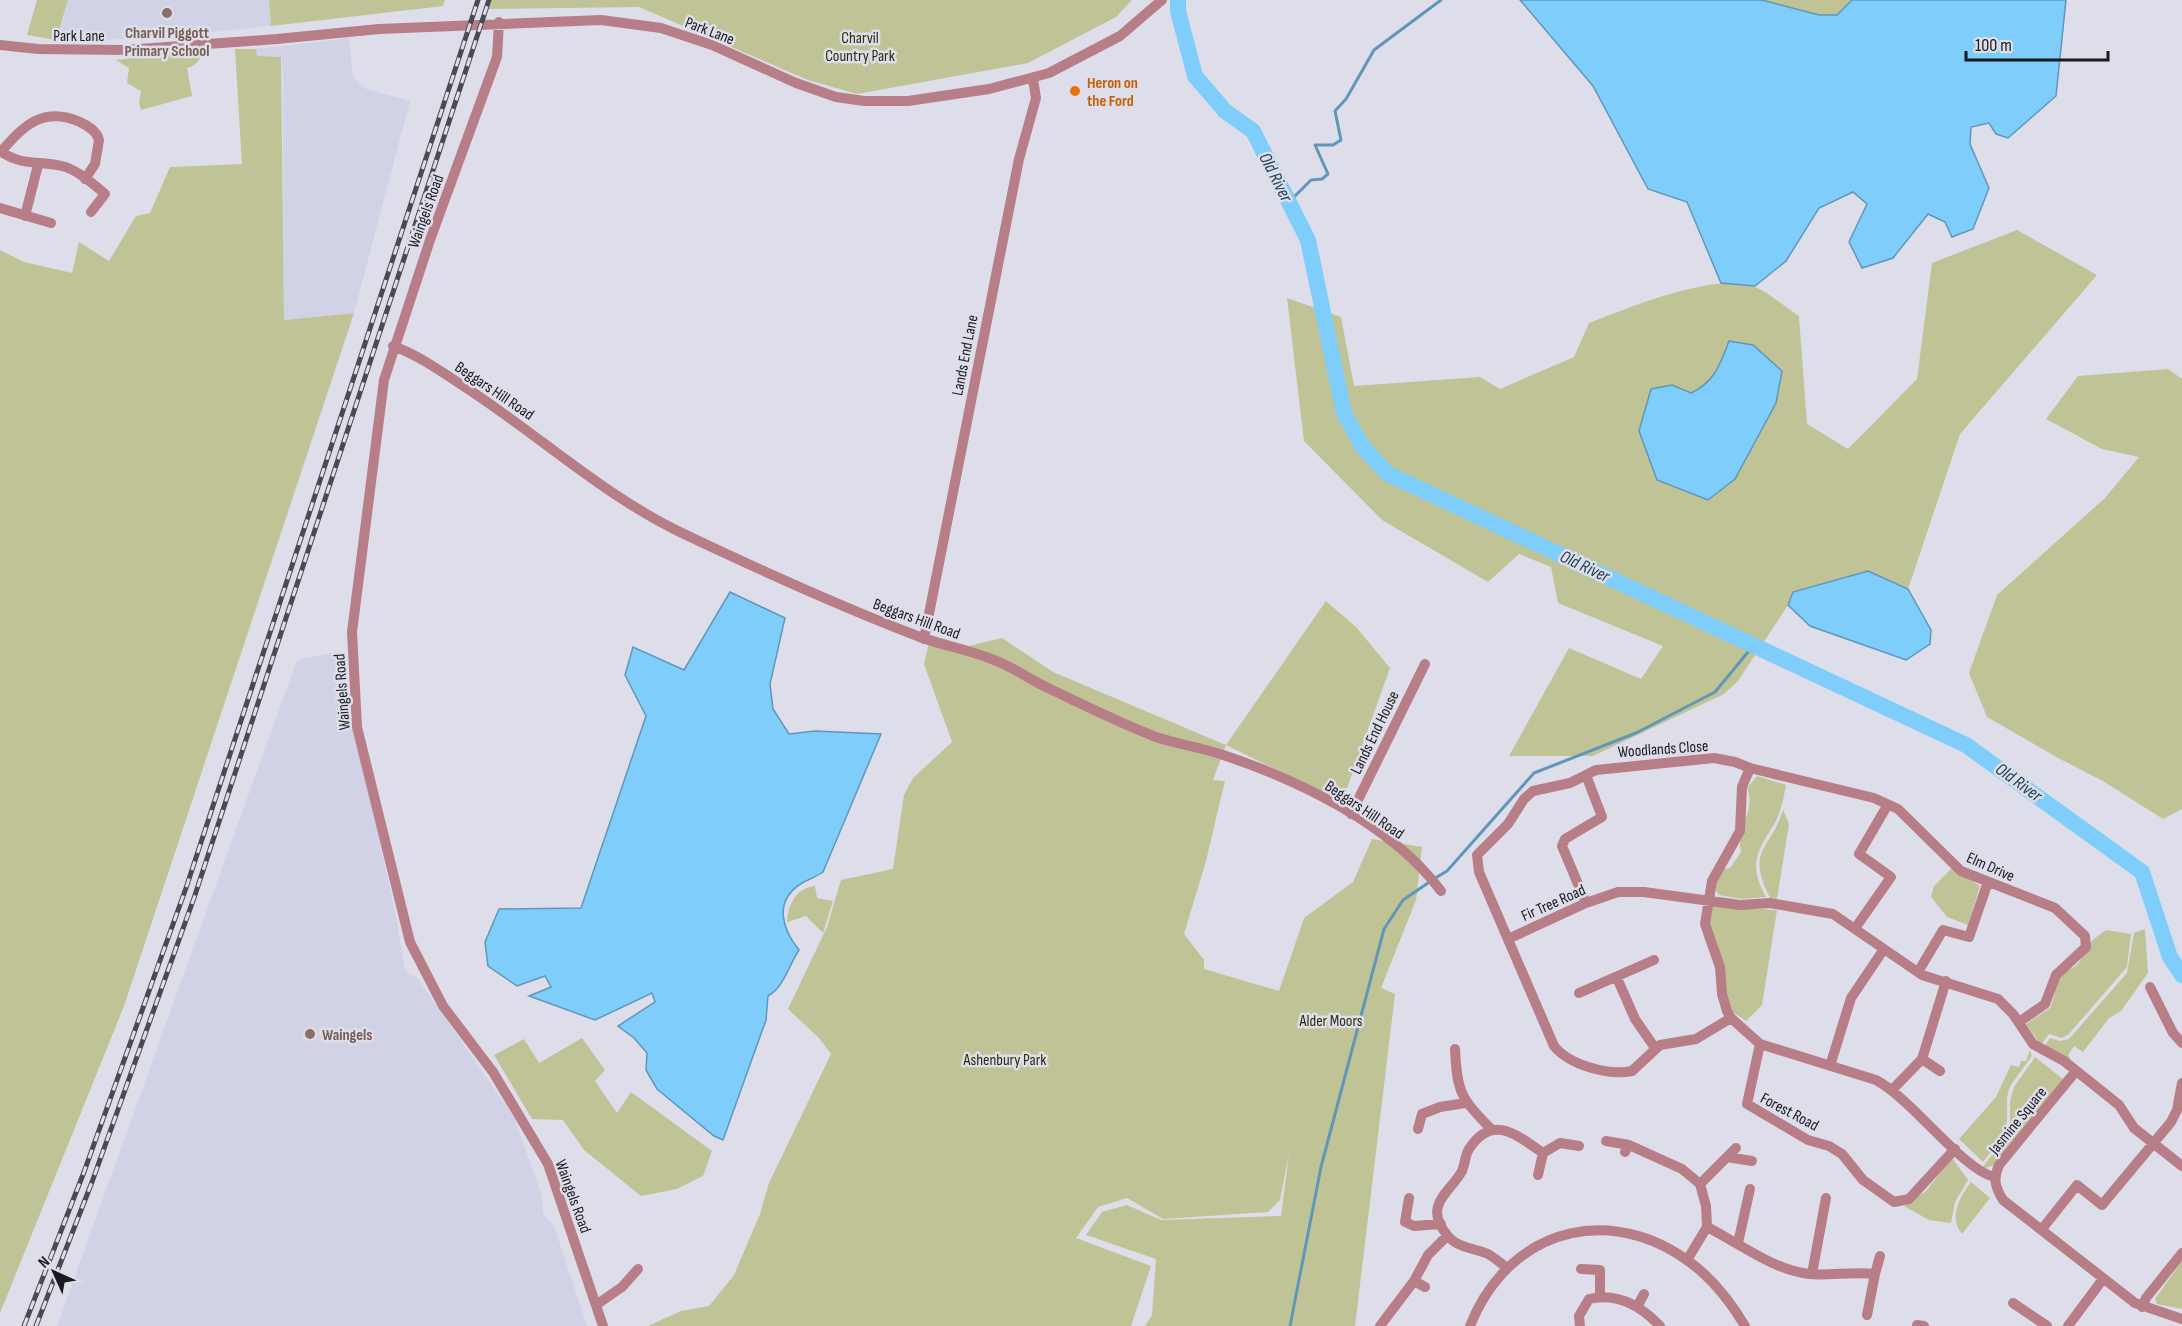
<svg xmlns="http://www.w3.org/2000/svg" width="2182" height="1326" viewBox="0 0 2182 1326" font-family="'Sofia Sans Condensed',sans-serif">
  <rect width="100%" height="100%" fill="#dddeea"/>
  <path fill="#d1d2e5" d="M68 0H269L271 26 146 39 57 40Z
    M349 38 353 77 366 89 410 101 354 313 284 320 283 70 281 57 257 56 256 49Z
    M338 652 396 916 405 970 418 979 514 1117 541 1193 543 1213 554 1226 587 1326H57L297 660Z"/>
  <path fill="#c0c395" d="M37 0H68L56 40 27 35Z
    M269 0H445L443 6 271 26Z
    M491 0H1132L1116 17 1028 63 857 94 808 80 639 7 488 9Z
    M1762 0H1852L1837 15H1819Z
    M202 49C202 58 196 66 187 68L192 96 141 110 139 103 141 91 127 83 129 68 116 60Z
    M235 49H256L257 56 281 57 284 320 354 313 124 1006 0 1313V250L24 262 72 273 79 242 109 261 136 216 150 213 170 167 242 164Z
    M2017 230 2097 275 1960 434 1908 589 1868 571 1793 592 1788 605 1738 681 1724 694 1593 756H1509L1569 648 1641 679 1663 646 1558 603 1551 567 1519 554 1488 582 1382 520 1304 441 1287 298 1341 317 1354 386 1480 377 1500 389 1574 357 1589 323C1626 309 1720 269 1757 288 1772 295 1785 307 1799 316L1807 424 1848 449 1917 379 1932 263Z
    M2168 369 2182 379V809L2163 819 2103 781 2060 759 1987 717 1969 673 1997 595 2105 498 2139 457 2102 449 2046 419 2078 376Z
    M1326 601 1357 628 1390 668 1342 802 1226 745 1213 780 1225 781 1223 789 1206 861 1184 934 1204 960V969L1279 991 1304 918 1353 882 1372 839 1422 847 1416 900 1381 988 1395 994 1355 1326H1145L1152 1315 1156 1259 1086 1235 1102 1212 1127 1205 1161 1220 1281 1216 1289 1154 1280 1200 1268 1212 1163 1219 1127 1198 1098 1207 1076 1238 1151 1266 1131 1326H648L681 1311 709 1306 734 1275 760 1214 769 1183 831 1054 819 1038 788 1009 827 927 841 880 893 869 904 795 913 778 952 742 924 664 931 635 969 646 1002 638 1053 672 1226 745Z
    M1757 776 1786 785C1784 796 1781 811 1776 821 1758 851 1747 863 1766 897L1742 899 1719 895 1714 888 1723 869 1730 868 1741 852C1735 832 1757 808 1747 788Z
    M1783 810 1789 824 1777 899 1770 898C1745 849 1771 850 1783 810Z
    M1952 868 1980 886 1968 925 1947 917 1931 897 1934 886Z
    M815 886 817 898 833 901 823 933 806 916 787 922C788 904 796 888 815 886Z
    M1713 906 1777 910 1762 1005 1746 1021 1734 1013 1728 1003 1718 945 1709 925Z
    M2145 929 2148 973 2121 1011 2109 1018 2083 1052 2074 1046 2068 1055 2071 1060 2044 1047 2050 1038 2060 1041 2069 1039 2127 973 2134 933Z
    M2106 930 2131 934 2127 967 2068 1035 2061 1038 2049 1034 2041 1045 2026 1024 2050 1008 2055 994V985L2066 969C2082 969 2082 952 2090 943 2094 938 2101 934 2106 930Z
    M582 1038 605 1070 595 1081 617 1113 631 1092 712 1151 703 1176 677 1189 641 1196 584 1150 563 1120 532 1119 494 1055 524 1039 539 1063Z
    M2030 1050 2032 1056 2010 1086 2007 1097V1122L2001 1138 1983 1162 1959 1139 1996 1097 2011 1065 2019 1067 2021 1061H2026Z
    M2035 1057 2064 1080 1995 1165 1985 1168 1983 1167 2006 1135 2010 1128V1101L2014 1087Z
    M1952 1158 1968 1180 1955 1202 1951 1223 1929 1220 1904 1206 1926 1191Z
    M1971 1182 1990 1198 1962 1234C1948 1217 1960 1197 1971 1182Z
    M2182 1261V1309L2157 1304 2155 1299Z"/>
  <path fill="#7ecdfb" stroke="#6097b9" stroke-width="1.5" d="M1520 0H1762L1819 15H1837L1852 0H2066L2056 96 2008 138 1996 134 1989 123 1971 127 1970 144 1989 188 1973 229 1952 237 1945 222 1928 214 1893 258 1862 268 1849 242 1867 204 1853 192 1819 208 1786 261 1755 286 1721 283 1687 202 1648 189 1593 86Z
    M1729 341 1753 345 1782 371 1776 403 1735 479 1708 500 1657 480 1639 431 1651 389 1672 385 1691 393C1715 382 1720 364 1729 341Z
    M1868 571 1908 589 1931 630 1930 644 1906 660 1810 626 1788 605 1793 592Z
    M730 592 785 618 770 684 773 709 789 734 815 731 881 734 823 872C816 877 809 879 802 883 773 901 782 929 799 950 789 965 784 987 768 996L766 1020 723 1140 714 1136 657 1089 646 1070 647 1053 634 1038 618 1026 655 1002 652 993 595 1020 529 996 551 987 545 976 517 986 488 966 485 942 499 909 581 908 646 716 625 675 633 647 684 670Z"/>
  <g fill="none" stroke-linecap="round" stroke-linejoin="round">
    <path stroke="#6097b9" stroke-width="3" d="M1289 202 1311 180 1322 179 1328 174 1315 145H1333L1341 140 1335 111 1346 99 1374 50 1441 0
      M1437 877 1447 871 1534 773 1636 733 1715 692 1753 646
      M1290 1326 1321 1167 1384 929 1403 900 1428 883"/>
    <path stroke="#7ecdfb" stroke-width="16" d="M1178 0V11L1195 76 1225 111 1253 131 1308 240 1344 413 1362 446 1388 474 1966 745 2142 872 2170 957 2182 975"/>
    <path stroke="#b87e88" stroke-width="10" d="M499 22 497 57 430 240 384 380 352 632 357 727 410 942 443 1006 493 1072 548 1164 603 1326
      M0 45 38 49 125 50 277 39 379 29 601 20 661 28 712 45 796 83 836 97 864 101H908L989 89 1049 73 1120 36 1162 0
      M0 151C23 167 38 160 62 166 78 170 93 184 105 194L91 212
      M1 152C23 125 44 106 80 122 88 126 97 131 99 140L95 164 85 179
      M0 208 51 223
      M25 216 38 165
      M393 346C421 356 446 375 471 391 542 438 606 497 684 534 762 571 839 606 920 637 944 646 970 650 994 660 1011 666 1026 677 1042 685 1079 703 1117 722 1156 737 1177 744 1199 747 1220 754 1297 779 1391 824 1441 891
      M924 639 1019 159 1036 98 1033 79
      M1750 768 1874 798 1898 809 1961 871 2055 908 2085 936 2086 947 2056 975 2045 1004 2019 1022
      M1586 775 1602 817 1565 839 1562 846 1586 903
      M1351 814 1425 664
      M1856 927 1891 877 1859 854 1887 806
      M1508 939 1586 903 1618 892H1644L1740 905 1770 903 1833 914 1922 975 1998 999 2013 1014 2033 1044 2064 1061 2119 1105 2134 1128 2182 1166
      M1918 972 1943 930 1969 937 1988 882
      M1617 978 1635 1019 1655 1048
      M2150 987 2173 1033 2182 1043
      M1579 993 1654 960
      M1731 1018 1696 1039 1660 1045 1632 1071C1609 1076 1569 1065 1554 1046L1479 872 1477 855 1508 824 1524 799 1533 791 1570 783 1596 770 1714 758 1735 762 1750 768 1742 787 1740 831 1712 881 1705 924 1720 967 1722 994 1727 1011 1731 1018 1760 1044
      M1455 1049C1457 1093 1461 1098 1491 1129
      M1922 1059 1940 1071
      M1830 1066 1851 998 1884 949
      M2076 1071 1999 1165C1993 1179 1995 1187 2003 1200L2135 1303 2182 1319
      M1893 1089 1922 1059 1946 981
      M1418 1129 1422 1114 1440 1107 1465 1103
      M1606 1141 1629 1145 1625 1152
      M1629 1145 1682 1169 1700 1184 1706 1206 1707 1227 1687 1260
      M1955 1149 1909 1199 1894 1202 1863 1180 1842 1154 1829 1146 1808 1140 1747 1104 1760 1044 1876 1080C1912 1099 1962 1169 1994 1177
      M1727 1157 1752 1161
      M1538 1175 1543 1153
      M1700 1184 1736 1148
      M1409 1198 1405 1222 1414 1226 1441 1224
      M1707 1227C1739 1243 1773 1270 1809 1274 1830 1276 1852 1271 1875 1274L1880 1256
      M2042 1229 2077 1185 2102 1205 2171 1122 2177 1110 2182 1083
      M1738 1243 1750 1189
      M1507 1268C1501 1263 1495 1258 1488 1254 1474 1248 1457 1248 1447 1235 1422 1204 1451 1192 1462 1171 1465 1164 1465 1155 1469 1149 1492 1113 1517 1135 1543 1153L1560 1143 1579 1146
      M1581 1269 1600 1270V1296
      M1812 1274 1826 1198
      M1414 1281 1425 1287
      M2013 1303 2047 1326
      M596 1305 622 1287 638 1269
      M1638 1305 1644 1294
      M2142 1307 2146 1298 2182 1253
      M1867 1315 1875 1274
      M1917 1325 1924 1326
      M1380 1326 1414 1281 1428 1255 1447 1236
      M1470 1326C1511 1223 1620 1200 1702 1272 1720 1288 1733 1306 1745 1326
      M1580 1326 1579 1316 1589 1299C1618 1292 1641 1306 1660 1326
      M2068 1326 2103 1279"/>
    <g stroke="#4a4a51" stroke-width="5">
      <path id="rail" d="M24 1326 84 1172 186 888 478 0
        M36 1326 92 1182 194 898 489 0"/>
    </g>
    <use href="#rail" stroke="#dddeea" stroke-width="3" stroke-dasharray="9" stroke-linecap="butt"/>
  </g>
  <g fill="#8d6e63" stroke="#dddeea" stroke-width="2">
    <circle cx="167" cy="13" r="6"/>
    <circle cx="310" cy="1034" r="6"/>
  </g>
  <circle fill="#e8710a" stroke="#dddeea" stroke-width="2" cx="1075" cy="91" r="6"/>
  <g text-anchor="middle" stroke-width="5" stroke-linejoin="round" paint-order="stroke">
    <g font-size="16" fill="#19191e" stroke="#dddeea">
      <text transform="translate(710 30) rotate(21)" y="6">Park Lane</text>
      <text x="79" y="41">Park Lane</text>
      <text transform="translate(425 211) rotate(-70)" y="6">Waingels Road</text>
      <text transform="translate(964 355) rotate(-79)" y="6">Lands End Lane</text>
      <text transform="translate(495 390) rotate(34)" y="6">Beggars Hill Road</text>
      <text transform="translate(917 618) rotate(20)" y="6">Beggars Hill Road</text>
      <text transform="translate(341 692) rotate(-94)" y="6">Waingels Road</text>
      <text transform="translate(1374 732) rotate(-64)" y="6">Lands End House</text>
      <text transform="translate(1663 748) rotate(-4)" y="6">Woodlands Close</text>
      <text transform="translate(1365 809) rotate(34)" y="6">Beggars Hill Road</text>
      <text transform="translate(1991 866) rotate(24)" y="6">Elm Drive</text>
      <text transform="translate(1553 902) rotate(-24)" y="6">Fir Tree Road</text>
      <text transform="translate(1790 1111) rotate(28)" y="6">Forest Road</text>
      <text transform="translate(2017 1120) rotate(-51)" y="6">Jasmine Square</text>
      <text transform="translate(574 1196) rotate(70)" y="6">Waingels Road</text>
    </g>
    <g font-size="16" font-weight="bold" fill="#785e54" stroke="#dddeea">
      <text x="167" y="38">Charvil Piggott<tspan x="167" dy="18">Primary School</tspan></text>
      <text x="322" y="1040" text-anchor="start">Waingels</text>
    </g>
    <g font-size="16" fill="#2b2d0a" stroke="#dddeea">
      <text x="860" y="43">Charvil<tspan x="860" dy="18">Country Park</tspan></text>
      <text x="1331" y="1026">Alder Moors</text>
      <text x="1005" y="1065">Ashenbury Park</text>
    </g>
    <g font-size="16" font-weight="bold" fill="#c56008" stroke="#dddeea" text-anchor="start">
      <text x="1087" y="88">Heron on<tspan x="1087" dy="18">the Ford</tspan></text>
    </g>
    <g font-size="18" font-style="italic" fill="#1e4054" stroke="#dddeea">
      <text transform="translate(1276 177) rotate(63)" y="6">Old River</text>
      <text transform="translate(1585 566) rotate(25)" y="6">Old River</text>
      <text transform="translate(2019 782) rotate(36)" y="6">Old River</text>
    </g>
  </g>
  <g transform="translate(54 1272) rotate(315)" stroke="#dddeea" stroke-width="4.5" paint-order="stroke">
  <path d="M0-4.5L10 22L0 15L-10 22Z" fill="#19191e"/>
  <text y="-9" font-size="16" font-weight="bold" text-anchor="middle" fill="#19191e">N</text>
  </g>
  <path d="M1966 51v9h142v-9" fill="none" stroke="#19191e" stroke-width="3"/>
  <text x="1975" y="51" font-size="18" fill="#19191e" stroke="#dddeea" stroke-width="4.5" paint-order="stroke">100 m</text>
</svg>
